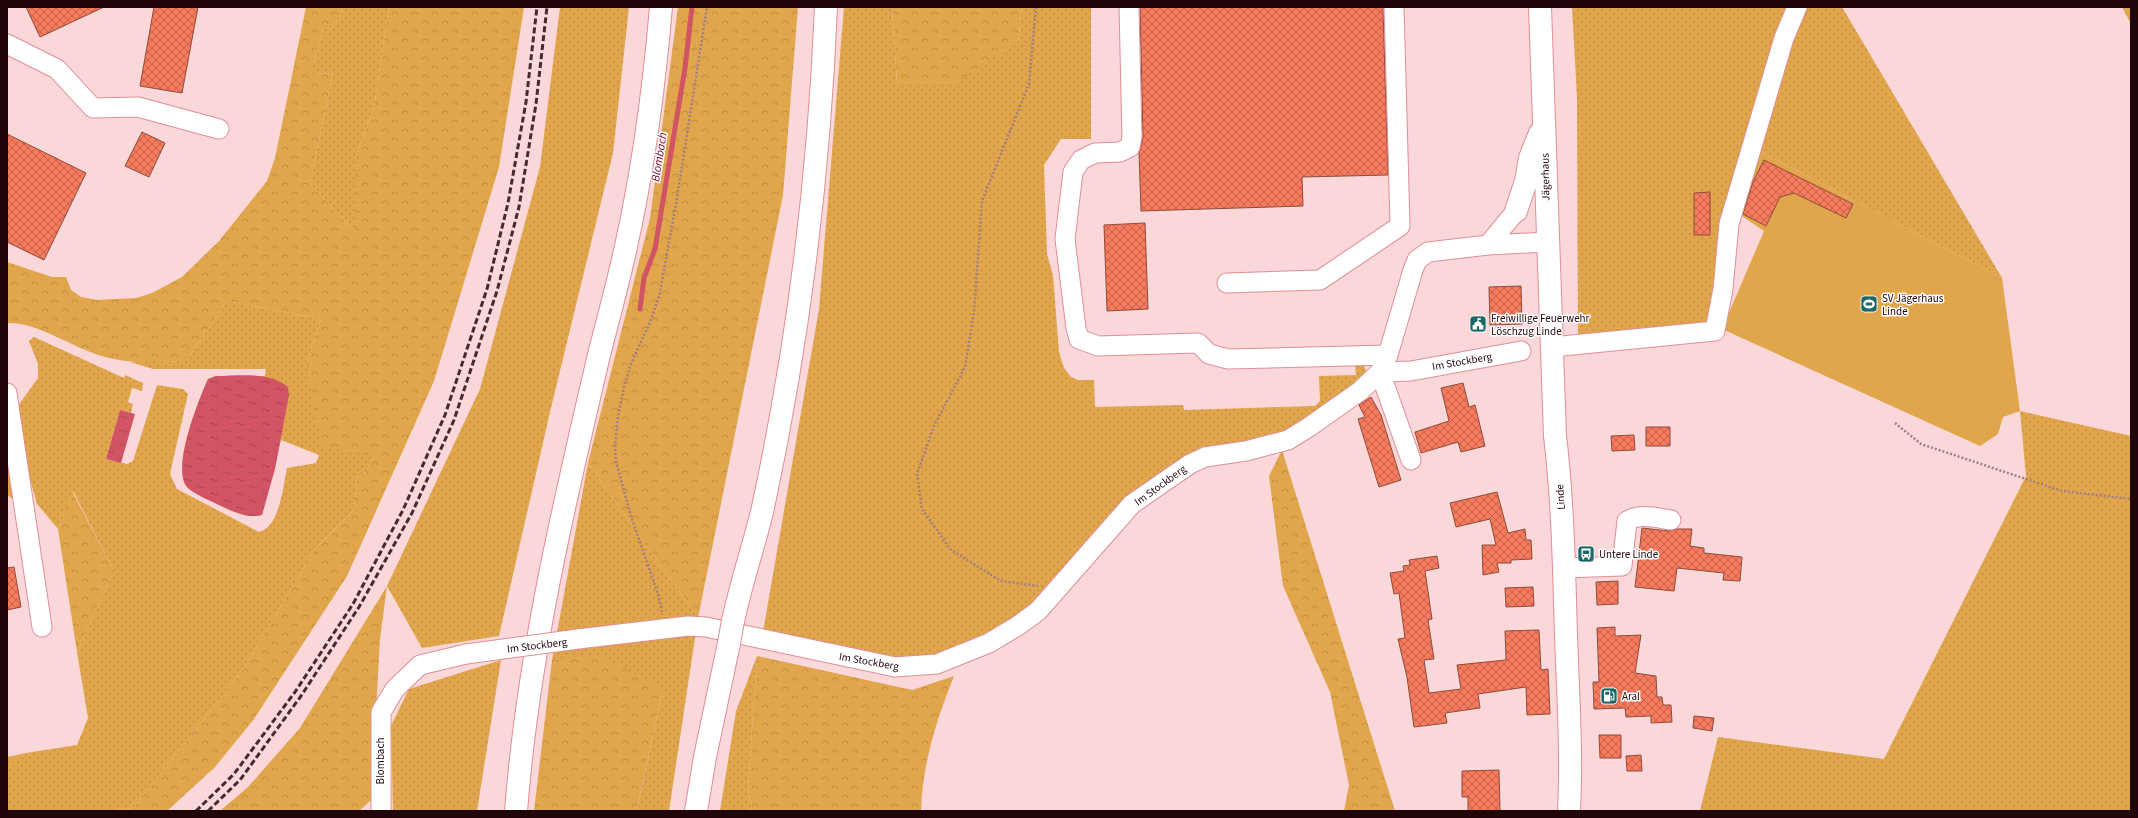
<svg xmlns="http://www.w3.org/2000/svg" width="2138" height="818" viewBox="0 0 2138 818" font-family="'Source Sans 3',sans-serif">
  <defs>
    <pattern id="grass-dots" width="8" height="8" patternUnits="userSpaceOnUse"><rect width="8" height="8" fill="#e1a54c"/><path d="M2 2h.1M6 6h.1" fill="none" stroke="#c18d41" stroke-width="1.8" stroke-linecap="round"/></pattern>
    <pattern id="forest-crowns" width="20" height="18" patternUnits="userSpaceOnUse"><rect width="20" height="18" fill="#e1a54c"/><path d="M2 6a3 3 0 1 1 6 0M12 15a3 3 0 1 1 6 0" fill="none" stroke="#c18d41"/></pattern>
    <pattern id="water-ripples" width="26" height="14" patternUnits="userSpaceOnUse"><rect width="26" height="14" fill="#d15465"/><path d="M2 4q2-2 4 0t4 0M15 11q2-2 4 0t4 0" fill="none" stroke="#a94451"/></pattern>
    <pattern id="building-cross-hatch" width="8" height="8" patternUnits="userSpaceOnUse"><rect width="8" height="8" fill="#f67a5d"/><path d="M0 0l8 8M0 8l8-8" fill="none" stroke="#c7624b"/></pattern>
  </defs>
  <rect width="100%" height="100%" fill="#fad7d9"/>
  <path fill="url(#grass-dots)" d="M342 7H389L374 107 356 155V233L310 183 333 73 311 74 323 30 340 19Z
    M560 7H629L613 153 550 412 499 636 422 648 387 586 480 389 540 167Z
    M844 7H892L897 83 1018 42 1022 7H1091V139H1061L1044 165 1047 254 1053 275 1059 352 1064 368 1071 377 1078 380H1094L1095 407 1183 405 1184 410 1315 406 1320 401 1319 376 1356 375 1355 363 1364 365 1366 371 1365 376 1281 436 1205 451 1045 595 1006 626 937 655 889 659 763 632 819 309Z
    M1572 7H1787L1709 329 1578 339 1577 98Z
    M1803 7H1842L2002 278 1756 149Z
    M2122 7H2131V24Z
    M227 301 321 319 306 365 375 455 365 473 357 477 354 510 316 548 241 672 133 808 109 811H7V771L26 753 77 745 88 718 77 652 114 571 73 491 58 529 37 504 18 437V406L38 378V364L29 341 34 337 124 378 125 375 143 383 142 391 132 388 128 402 133 404 131 413 120 410 106 459 127 464 133 461 157 385 183 389 188 394 170 474 177 489 259 532C280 527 283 486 287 468L316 463 319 455 281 440 262 515C247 519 232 511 219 505 211 501 192 493 187 487 171 468 199 399 208 379L216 376H265L266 369H153L130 362 186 361Z
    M2020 411 2131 436V811H1700L1718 737 1884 759 2026 476Z
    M588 463 698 618 669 811H639L637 809 663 689 552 660Z
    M757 656 748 789 752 811H720L736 711Z
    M501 660 477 811H393L391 726 409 689Z"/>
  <path fill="url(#forest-crowns)" d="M306 7H342L340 19 323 30 311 74 333 73 310 183 355 232 356 155 374 107 389 7H524L499 167 434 381 347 576 254 719 215 767 167 811H109L133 808 241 672 316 548 354 510 357 477 365 473 375 455 322 448 306 365 321 319 227 301 186 361C154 362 123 365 93 353 68 344 33 321 7 323V262L52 277H66L71 290 81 297 97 300 136 298 152 293 182 277 219 241 267 181 275 158Z
    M678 7H798L783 195 698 618 588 463 650 218Z
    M892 7H1022L1018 42 954 84 897 83Z
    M7 442 17 502 7 495Z
    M1282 450 1395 811H1344L1349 785 1330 692 1283 586 1269 476Z
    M72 491 114 571 77 652 58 529Z
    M387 586 380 639 371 800 359 811H220L248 787 300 728Z
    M597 654 663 689 637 808 639 811H534L552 660Z
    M757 656 912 690 954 676C937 718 922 765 921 811H752L748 789Z
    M26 753 7 771V757Z"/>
  <path fill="#e1a54c" d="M1756 149 2002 278 2020 411 2003 417 1998 434 1980 446 1722 329 1764 231 1736 212Z"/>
  <path fill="url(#water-ripples)" d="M216 376C240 376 268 371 288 387L289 395 275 469 262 515C247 519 232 511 219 505 211 501 192 493 187 487 171 468 199 399 208 379Z
    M120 410 135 414 121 463 106 459Z"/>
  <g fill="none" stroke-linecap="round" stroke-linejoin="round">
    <path stroke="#d15465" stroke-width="5" d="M640 309 644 278 655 249 685 68 692 7"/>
  </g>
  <path fill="url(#building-cross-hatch)" stroke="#8f4b3a" d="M26 7H104L40 37Z
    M154 7H198L182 93 140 86Z
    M1140 7H1383L1388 175 1302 177 1303 206 1141 211 1139 153 1143 137Z
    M142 132 165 143 149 177 125 166Z
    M7 134 86 173 44 260 7 242Z
    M1764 160 1853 204 1846 218 1794 193 1780 197 1766 226 1743 214 1753 182Z
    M1710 192V235H1694V193Z
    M1145 223 1148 309 1107 311 1104 225Z
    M1521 286 1522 324 1490 325 1489 287Z
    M1463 383 1469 407 1475 405 1485 446 1461 452 1458 442 1421 453 1415 432 1449 421 1441 388Z
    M1371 397 1381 415 1401 480 1379 487 1358 419 1365 417 1359 405Z
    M1646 427H1670V446H1646Z
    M1634 435 1635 450 1612 451 1611 436Z
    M1497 492 1508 533 1525 529 1526 540H1531L1532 559 1511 560V563H1497L1499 572 1483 575 1482 545H1496L1490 519 1456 527 1450 503Z
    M1642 528 1669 531 1677 529H1692L1690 546 1704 548V553L1742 557 1740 581 1723 580 1724 573 1677 568 1674 591 1635 587Z
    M1437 556 1439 568 1425 571 1432 619 1428 620 1434 659 1424 660 1429 693 1461 689 1457 665 1506 660 1505 631 1539 630 1541 670 1548 669 1550 714 1527 715 1526 687 1478 694 1480 708 1445 713 1447 723 1414 727 1407 677 1398 639 1405 638 1399 593 1394 594 1390 573 1404 571 1403 566 1410 565 1409 560Z
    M14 567 21 607 7 610V568Z
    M1618 581V604L1597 605 1596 582Z
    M1533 587 1534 606 1506 607 1505 588Z
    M1615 627V636L1641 635 1635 673 1656 676 1657 697H1662L1663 705H1671L1672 722 1651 723V716L1626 717 1625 708 1594 709 1593 682H1599L1597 628Z
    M1694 716 1714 718 1712 731 1693 728Z
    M1599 735H1621V758H1600Z
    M1641 755 1642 771H1627L1626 756Z
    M1499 770 1500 811H1468V797H1462V771Z"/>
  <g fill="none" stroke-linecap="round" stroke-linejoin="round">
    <g stroke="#de8f95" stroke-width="21">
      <path id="minor" d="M1129 7 1132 137 1130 147 1120 152 1095 153 1081 160 1073 172 1065 239 1076 328 1079 339 1098 346 1198 343 1209 354 1228 359 1388 355
        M7 44 57 69 93 108 138 107 219 129
        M1488 245 1516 211
        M1227 283 1320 280 1400 226 1394 7
        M1552 347 1715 331 1723 289 1729 224 1784 38 1797 7
        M1380 372 1411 371 1521 351
        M1380 372 1411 460
        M7 393 42 627
        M1564 568 1622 566 1627 521C1639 513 1657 518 1671 520
        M578 639 688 626 706 627 895 667 937 664 989 643 1016 627 1038 611 1132 504 1190 464 1205 457 1246 451 1288 440 1309 427 1360 391 1380 372 1388 355 1413 270 1417 260 1428 252 1488 245 1548 242
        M381 811V712L395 689 420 665 466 654"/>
    </g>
    <g stroke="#de8f95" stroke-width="24">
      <path id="major" d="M1540 7 1555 436C1563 502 1564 569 1566 635 1568 694 1572 753 1569 811
        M1516 211 1526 181 1530 158 1540 133"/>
    </g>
    <g stroke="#de8f95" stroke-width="24">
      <path id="highway" d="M733 621C741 584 753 548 762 512 798 346 819 177 826 7
        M516 811C528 657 563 508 598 359 607 323 617 287 625 251 643 171 654 89 661 7
        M696 811 705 757 729 643"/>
    </g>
    <path stroke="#9f8082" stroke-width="2.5" stroke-dasharray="2 2" stroke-linecap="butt" d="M1036 7 1029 84 982 201 974 312 965 367 934 426 917 474 922 509 951 550 1001 581 1038 586
      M1895 423 1921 444 2062 491 2131 499
      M662 612 658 594 631 516 616 462 615 446 618 416 624 387 631 364 650 322 659 297 676 204 707 7"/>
    <use href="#minor" stroke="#fff" stroke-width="19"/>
    <use href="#major" stroke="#fff" stroke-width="22"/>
    <use href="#highway" stroke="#fff" stroke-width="22"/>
    <path stroke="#462a2d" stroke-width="3" stroke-dasharray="6 3" stroke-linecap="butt" d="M196 811 234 774 295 692 353 604 403 510 445 415 487 289 508 203 526 102 537 7
      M208 811 240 780 301 696 359 607 412 513 454 420 497 291 519 207 536 104 547 7"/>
    <g stroke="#de8f95" stroke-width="21" stroke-linecap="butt">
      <path id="minor-bridge" d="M466 654 578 639"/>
    </g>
    <g stroke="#de8f95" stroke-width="24" stroke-linecap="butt">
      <path id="highway-bridge" d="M729 643 733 621"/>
    </g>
    <use href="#minor-bridge" stroke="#fff" stroke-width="19"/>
    <use href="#highway-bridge" stroke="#fff" stroke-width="22"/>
  </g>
  <defs>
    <g id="stadium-square" transform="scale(0.9)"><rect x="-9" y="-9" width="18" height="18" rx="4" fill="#1a6867" stroke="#fff"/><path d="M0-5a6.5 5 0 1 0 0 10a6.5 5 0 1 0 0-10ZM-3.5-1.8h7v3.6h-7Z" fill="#fff"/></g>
    <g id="civic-square" transform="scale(0.9)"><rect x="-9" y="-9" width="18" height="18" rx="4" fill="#1a6867" stroke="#fff"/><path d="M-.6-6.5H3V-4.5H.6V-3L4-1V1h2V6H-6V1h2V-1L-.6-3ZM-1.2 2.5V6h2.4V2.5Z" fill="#fff"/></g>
    <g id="bus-square" transform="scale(0.9)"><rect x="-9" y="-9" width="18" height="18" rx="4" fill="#1a6867" stroke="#fff"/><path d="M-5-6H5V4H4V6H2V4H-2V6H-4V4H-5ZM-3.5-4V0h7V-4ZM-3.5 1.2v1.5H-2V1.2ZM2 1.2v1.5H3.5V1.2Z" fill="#fff"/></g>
    <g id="fuel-square" transform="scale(0.9)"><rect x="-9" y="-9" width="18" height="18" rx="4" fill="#1a6867" stroke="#fff"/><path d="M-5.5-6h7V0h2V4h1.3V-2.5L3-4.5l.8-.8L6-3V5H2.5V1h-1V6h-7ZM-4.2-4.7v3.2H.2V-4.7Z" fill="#fff"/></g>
  </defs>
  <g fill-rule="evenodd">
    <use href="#stadium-square" x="1869" y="304"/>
    <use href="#civic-square" x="1478" y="324"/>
    <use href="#bus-square" x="1586" y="554"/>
    <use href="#fuel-square" x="1609" y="696"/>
  </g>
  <g text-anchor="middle" stroke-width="3" stroke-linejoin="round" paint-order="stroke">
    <g font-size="11" fill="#210609" stroke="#fff">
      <text transform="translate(1545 177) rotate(-91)" y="4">Jägerhaus</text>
      <text transform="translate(1462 361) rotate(-10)" y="4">Im Stockberg</text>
      <text transform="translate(1160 485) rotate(-36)" y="4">Im Stockberg</text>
      <text transform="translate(1560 497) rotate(-94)" y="4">Linde</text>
      <text transform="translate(537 645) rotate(-7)" y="4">Im Stockberg</text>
      <text transform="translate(869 661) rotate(10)" y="4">Im Stockberg</text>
      <text transform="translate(380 761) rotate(-90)" y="4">Blombach</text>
    </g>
    <g font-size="11" fill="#210609" stroke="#fff" text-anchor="start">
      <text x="1882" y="302">SV Jägerhaus<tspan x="1882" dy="13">Linde</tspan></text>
      <text x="1491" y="322">Freiwillige Feuerwehr<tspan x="1491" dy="13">Löschzug Linde</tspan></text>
      <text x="1599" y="558">Untere Linde</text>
      <text x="1622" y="700">Aral</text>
    </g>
    <g font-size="12" font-style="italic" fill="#800329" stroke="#fff">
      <text transform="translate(659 157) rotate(-81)" y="4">Blombach</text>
    </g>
  </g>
  <rect width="2138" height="818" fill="none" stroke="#210609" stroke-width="16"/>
</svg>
